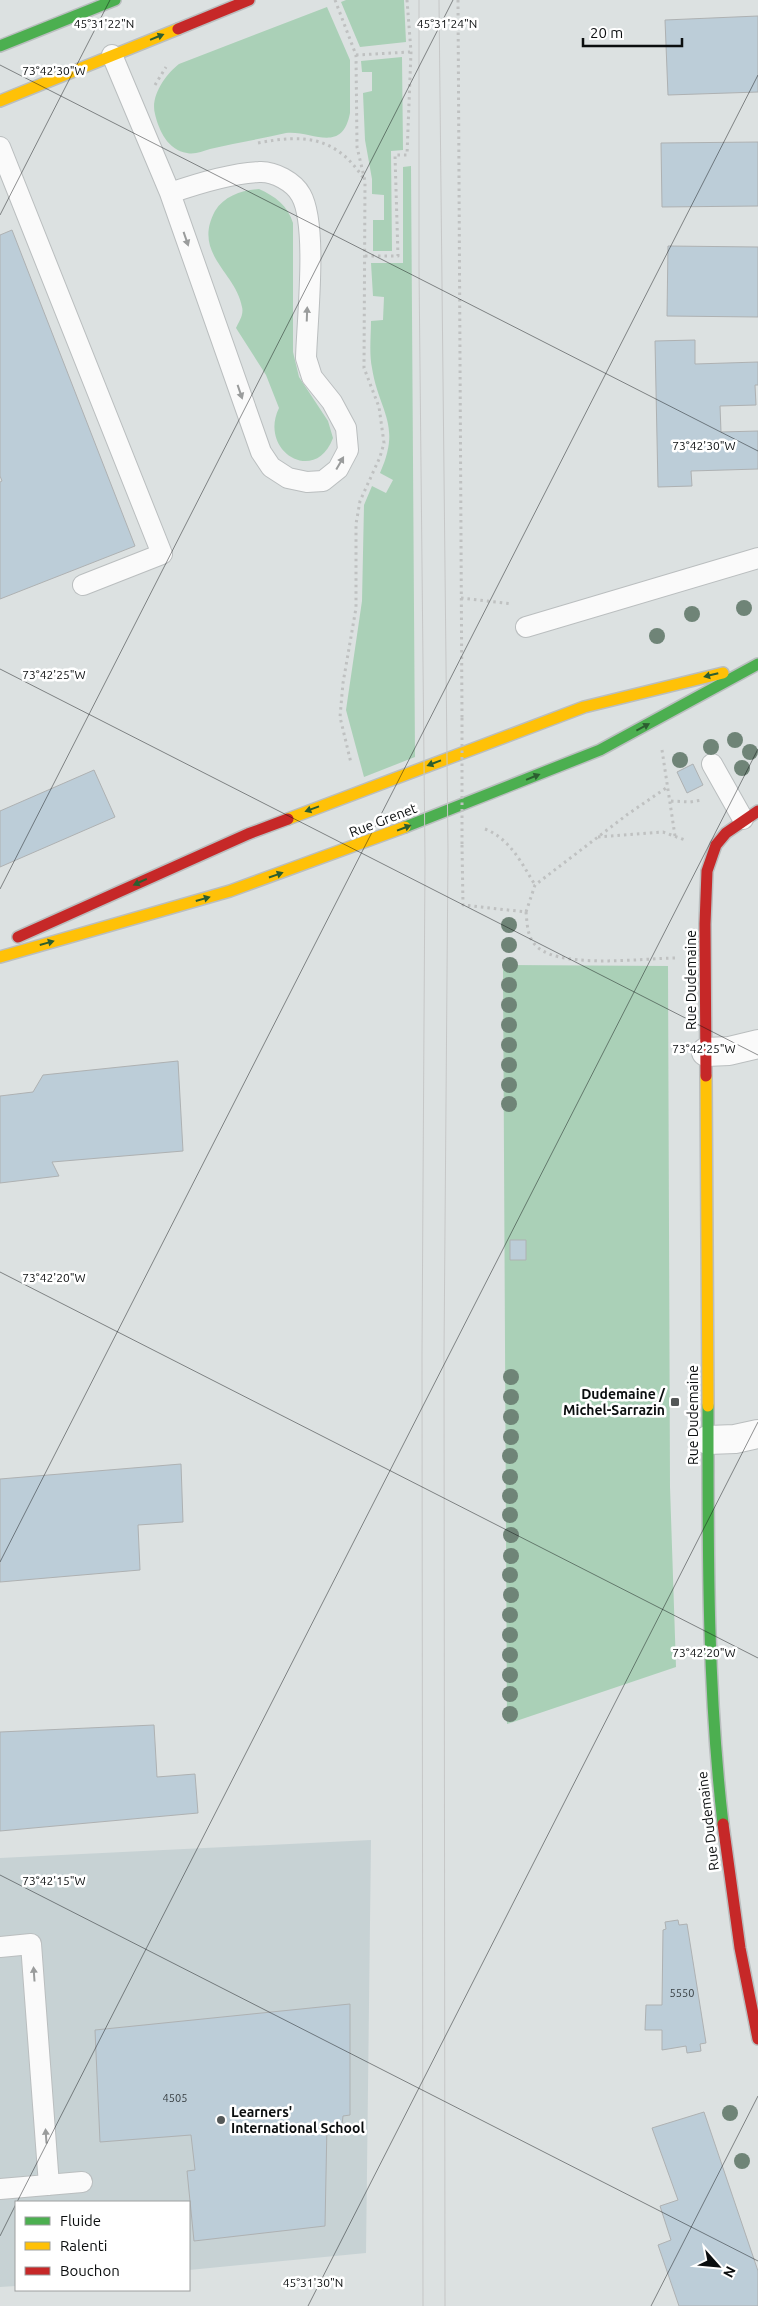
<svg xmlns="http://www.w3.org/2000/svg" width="758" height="2306" viewBox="0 0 758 2306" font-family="Ubuntu,sans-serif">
  <rect width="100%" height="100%" fill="#dce1e1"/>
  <path fill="#c7d2d4" d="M371 1840 366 2253 189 2270V2202H16V2286L0 2287V1858Z"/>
  <path fill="#aad0b7" d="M346 0H404L406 42 360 47 341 2Z
    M327 7 350 60V113C342 155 312 130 286 133 261 139 235 143 210 149 202 151 195 155 187 153 168 150 159 131 155 114 150 96 166 74 179 64Z
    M402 57 403 150 391 151 392 251H373V220H384V195L372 194V179L365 140 363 93 372 91V72H362L361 61Z
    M411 166 415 757 364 777 346 710 362 601 364 505 372 486 386 493 393 480 380 473C402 424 379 412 372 368 369 353 371 336 371 321L383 320 384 297 373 296 371 263H403V167Z
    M259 189C275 196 288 206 293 223V352L299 377 328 421 333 438C315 486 258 451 279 408L266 375 236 328C239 321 244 315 242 307 236 272 192 254 215 211 224 196 242 190 259 189Z
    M503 965 668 966 670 1487 676 1667 507 1724Z"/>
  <path fill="#bccdd8" stroke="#aeb1b2" d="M758 16V92L668 95 665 20Z
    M758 142V206L662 207 661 143Z
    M12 230 135 546 0 599V482L2 481 0 476V235Z
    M668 246 758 247V317L667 316Z
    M695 340V364L758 362V385H755L756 405 720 406 721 432 758 431V469L691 471 692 486 658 487 655 341Z
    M693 764 703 785 687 793 677 772Z
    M94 770 115 817 0 867V811Z
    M178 1061 183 1151 52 1162 59 1176 0 1183V1096L33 1092 43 1075Z
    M510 1240H526V1260H510Z
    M181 1464 183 1522 138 1525 140 1570 0 1582V1479Z
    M154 1725 157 1777 195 1774 198 1813 0 1831V1732Z
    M678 1920 679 1925 687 1924 706 2043 700 2044 701 2051 687 2053 686 2046 662 2050V2030H645L646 2005H662L663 1930 666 1929 665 1922Z
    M350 2004V2115L343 2116 342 2125 327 2124 325 2226 194 2241 187 2171 195 2170 191 2135 100 2142 95 2030Z
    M704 2112 758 2271V2306H679L658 2245 671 2240 660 2206 678 2200 652 2128Z"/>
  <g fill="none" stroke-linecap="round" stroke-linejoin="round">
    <g stroke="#babebf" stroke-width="22">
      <path id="lane" d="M112 55 170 193 261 452 271 467 288 478 307 482 323 481 338 469 348 450 346 428 332 402 312 377 306 358C307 320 318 225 301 195 294 182 274 171 259 172 232 173 196 184 170 193
        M0 147 162 554 83 585
        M526 627 758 558
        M712 764 743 819
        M0 1947 31 1944 49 2185
        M0 2189 82 2182"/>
    </g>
    <g stroke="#babebf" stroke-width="30">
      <path id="street" d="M706 1052 729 1051 758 1044
        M708 1440 735 1439 758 1434"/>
    </g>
    <g stroke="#babebf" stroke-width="14">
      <path id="fast" d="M0 46 115 0
        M405 827 600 750 758 664
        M708 1406C708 1545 707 1685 723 1824"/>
    </g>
    <g stroke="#babebf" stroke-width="14">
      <path id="slow" d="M0 101 178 29
        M288 819 584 707 723 673
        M0 957 230 891 405 827
        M706 1076 708 1406"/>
    </g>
    <g stroke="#babebf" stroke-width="14">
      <path id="jam" d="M178 29 249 0
        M18 937 248 834 288 819
        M706 1076 705 924 707 871 716 845 726 833 758 811
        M723 1824 740 1948 758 2039"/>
    </g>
    <path stroke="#bfc1c1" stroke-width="3" stroke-dasharray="2.5 4" stroke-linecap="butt" d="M335 0 356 55 357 147 365 181 364 368 379 407 384 443 380 457 360 501 356 524V608L343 683 340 717 351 763
      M458 0 462 718
      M356 55 410 52
      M155 85 166 67
      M258 143C304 134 336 136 364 179
      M365 256H398L395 155H407L411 52 407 0
      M461 598 512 604
      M662 750 675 836
      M671 801 690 802 702 800
      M485 829C510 839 521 862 535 885
      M598 837 663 832 685 840
      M462 845 463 905 526 912 535 885 628 814 669 786
      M526 912C527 921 527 934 533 942 551 971 644 958 676 958"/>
    <use href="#lane" stroke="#fafafa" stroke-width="20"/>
    <use href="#street" stroke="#fafafa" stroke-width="28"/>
    <use href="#fast" stroke="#4caf50" stroke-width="11"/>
    <use href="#slow" stroke="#ffc107" stroke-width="11"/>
    <use href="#jam" stroke="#c62828" stroke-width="11"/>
    <path stroke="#c6c7c7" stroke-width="1" d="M419 0V268L425 860 422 1355 423 2306
      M439 0 448 852 444 1355 445 2306"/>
    <path stroke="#bfc1c1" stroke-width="3" stroke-dasharray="2.5 4" stroke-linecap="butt" d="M462 718V845"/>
  </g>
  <g fill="#6f8477">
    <circle cx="744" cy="608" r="8"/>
    <circle cx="692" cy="614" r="8"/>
    <circle cx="657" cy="636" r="8"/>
    <circle cx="735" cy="740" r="8"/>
    <circle cx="711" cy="747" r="8"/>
    <circle cx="750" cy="752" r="8"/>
    <circle cx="680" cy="760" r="8"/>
    <circle cx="742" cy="768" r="8"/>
    <circle cx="509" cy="925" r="8"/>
    <circle cx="509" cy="945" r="8"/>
    <circle cx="510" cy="965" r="8"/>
    <circle cx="509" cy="985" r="8"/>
    <circle cx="509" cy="1005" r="8"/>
    <circle cx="509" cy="1025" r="8"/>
    <circle cx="509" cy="1045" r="8"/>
    <circle cx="509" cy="1065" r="8"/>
    <circle cx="509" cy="1085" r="8"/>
    <circle cx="509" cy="1104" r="8"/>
    <circle cx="511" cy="1377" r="8"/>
    <circle cx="511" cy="1397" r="8"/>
    <circle cx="511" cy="1417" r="8"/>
    <circle cx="511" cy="1437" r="8"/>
    <circle cx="510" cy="1456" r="8"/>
    <circle cx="510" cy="1477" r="8"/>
    <circle cx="510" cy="1496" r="8"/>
    <circle cx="510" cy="1515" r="8"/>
    <circle cx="511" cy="1535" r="8"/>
    <circle cx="511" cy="1556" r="8"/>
    <circle cx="510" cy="1575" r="8"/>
    <circle cx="511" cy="1595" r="8"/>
    <circle cx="510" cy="1615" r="8"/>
    <circle cx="510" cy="1635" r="8"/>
    <circle cx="510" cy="1655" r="8"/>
    <circle cx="510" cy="1675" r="8"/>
    <circle cx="510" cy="1694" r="8"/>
    <circle cx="510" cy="1714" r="8"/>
    <circle cx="730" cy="2113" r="8"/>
    <circle cx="742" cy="2161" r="8"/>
  </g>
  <defs><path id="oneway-solid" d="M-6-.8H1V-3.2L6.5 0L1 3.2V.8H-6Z" transform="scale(1.25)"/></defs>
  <g fill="#2c5e30">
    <use href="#oneway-solid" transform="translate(157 37) rotate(-22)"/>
    <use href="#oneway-solid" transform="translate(711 675) rotate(166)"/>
    <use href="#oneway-solid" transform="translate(643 727) rotate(-28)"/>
    <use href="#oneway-solid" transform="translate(434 763) rotate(159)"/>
    <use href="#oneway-solid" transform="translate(533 777) rotate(-22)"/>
    <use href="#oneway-solid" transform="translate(312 809) rotate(160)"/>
    <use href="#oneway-solid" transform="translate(404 828) rotate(-21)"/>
    <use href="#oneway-solid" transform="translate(276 875) rotate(-19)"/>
    <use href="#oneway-solid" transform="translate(140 882) rotate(155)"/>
    <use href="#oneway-solid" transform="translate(203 899) rotate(-16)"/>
    <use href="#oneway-solid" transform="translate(47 943) rotate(-16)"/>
  </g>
  <g fill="#9a9c9c">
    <use href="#oneway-solid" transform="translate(186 239) rotate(71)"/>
    <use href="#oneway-solid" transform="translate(307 314) rotate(-88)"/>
    <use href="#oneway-solid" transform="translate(240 392) rotate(71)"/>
    <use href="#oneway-solid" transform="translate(340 463) rotate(-60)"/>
    <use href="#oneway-solid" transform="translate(34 1974) rotate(-94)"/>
    <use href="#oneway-solid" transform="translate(46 2136) rotate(-94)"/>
  </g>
  <path fill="none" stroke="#0b0e0f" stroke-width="1" stroke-opacity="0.45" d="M0 65 758 451M0 215 110 0M0 669 758 1055M0 889 453 0M0 1272 758 1658M0 1562 758 75M0 1875 758 2261M17 2202 758 749M0 2236 16 2204M308 2306 758 1422M651 2306 758 2096"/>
  <g fill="#545858" stroke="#fff" stroke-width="2">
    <rect x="670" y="1397" width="10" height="10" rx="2.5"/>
    <circle cx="221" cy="2120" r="5"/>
  </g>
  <g text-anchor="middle" stroke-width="5" stroke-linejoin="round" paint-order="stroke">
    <g font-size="11" fill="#373e41">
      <text x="682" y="1997">5550</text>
      <text x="175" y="2102">4505</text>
    </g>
    <g font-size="14" fill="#0b0e0f" stroke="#fff">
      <text transform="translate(383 820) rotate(-21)" y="5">Rue Grenet</text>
      <text transform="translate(691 980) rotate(-90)" y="5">Rue Dudemaine</text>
      <text transform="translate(693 1415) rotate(-90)" y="5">Rue Dudemaine</text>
      <text transform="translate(708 1821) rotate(-97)" y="5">Rue Dudemaine</text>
    </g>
    <g font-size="14" font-weight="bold" fill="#0b0e0f" stroke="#fff" text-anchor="end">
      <text x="665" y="1399">Dudemaine /<tspan x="665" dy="16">Michel-Sarrazin</tspan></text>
      <text x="231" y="2117" text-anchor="start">Learners'<tspan x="231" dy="16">International School</tspan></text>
    </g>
  </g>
  <g font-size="12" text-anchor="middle" fill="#0b0e0f" stroke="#fff" stroke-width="5" stroke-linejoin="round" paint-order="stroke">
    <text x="104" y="28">45°31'22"N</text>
    <text x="447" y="28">45°31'24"N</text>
    <text x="54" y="75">73°42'30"W</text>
    <text x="704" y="450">73°42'30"W</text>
    <text x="54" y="679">73°42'25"W</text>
    <text x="704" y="1053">73°42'25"W</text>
    <text x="54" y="1282">73°42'20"W</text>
    <text x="704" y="1657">73°42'20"W</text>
    <text x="54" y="1885">73°42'15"W</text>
    <text x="313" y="2287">45°31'30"N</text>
  </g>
  <rect x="15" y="2201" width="175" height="90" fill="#ffffff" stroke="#9d9f9f"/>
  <rect x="25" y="2217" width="25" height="8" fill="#4caf50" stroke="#9d9f9f"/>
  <text x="60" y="2226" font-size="15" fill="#0b0e0f">Fluide</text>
  <rect x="25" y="2242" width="25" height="8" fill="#ffc107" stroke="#9d9f9f"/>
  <text x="60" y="2251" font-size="15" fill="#0b0e0f">Ralenti</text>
  <rect x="25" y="2267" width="25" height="8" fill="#c62828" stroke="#9d9f9f"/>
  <text x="60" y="2276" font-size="15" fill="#0b0e0f">Bouchon</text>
  <g transform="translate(718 2266) rotate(117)" stroke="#ffffff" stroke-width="4" paint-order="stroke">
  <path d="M0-4L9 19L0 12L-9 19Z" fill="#0b0e0f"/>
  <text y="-8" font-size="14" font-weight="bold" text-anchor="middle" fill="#0b0e0f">N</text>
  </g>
  <path d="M583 38v8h99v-8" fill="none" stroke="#0b0e0f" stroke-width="2.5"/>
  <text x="590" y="38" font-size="15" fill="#0b0e0f" stroke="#ffffff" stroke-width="4" paint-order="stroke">20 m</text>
</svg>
